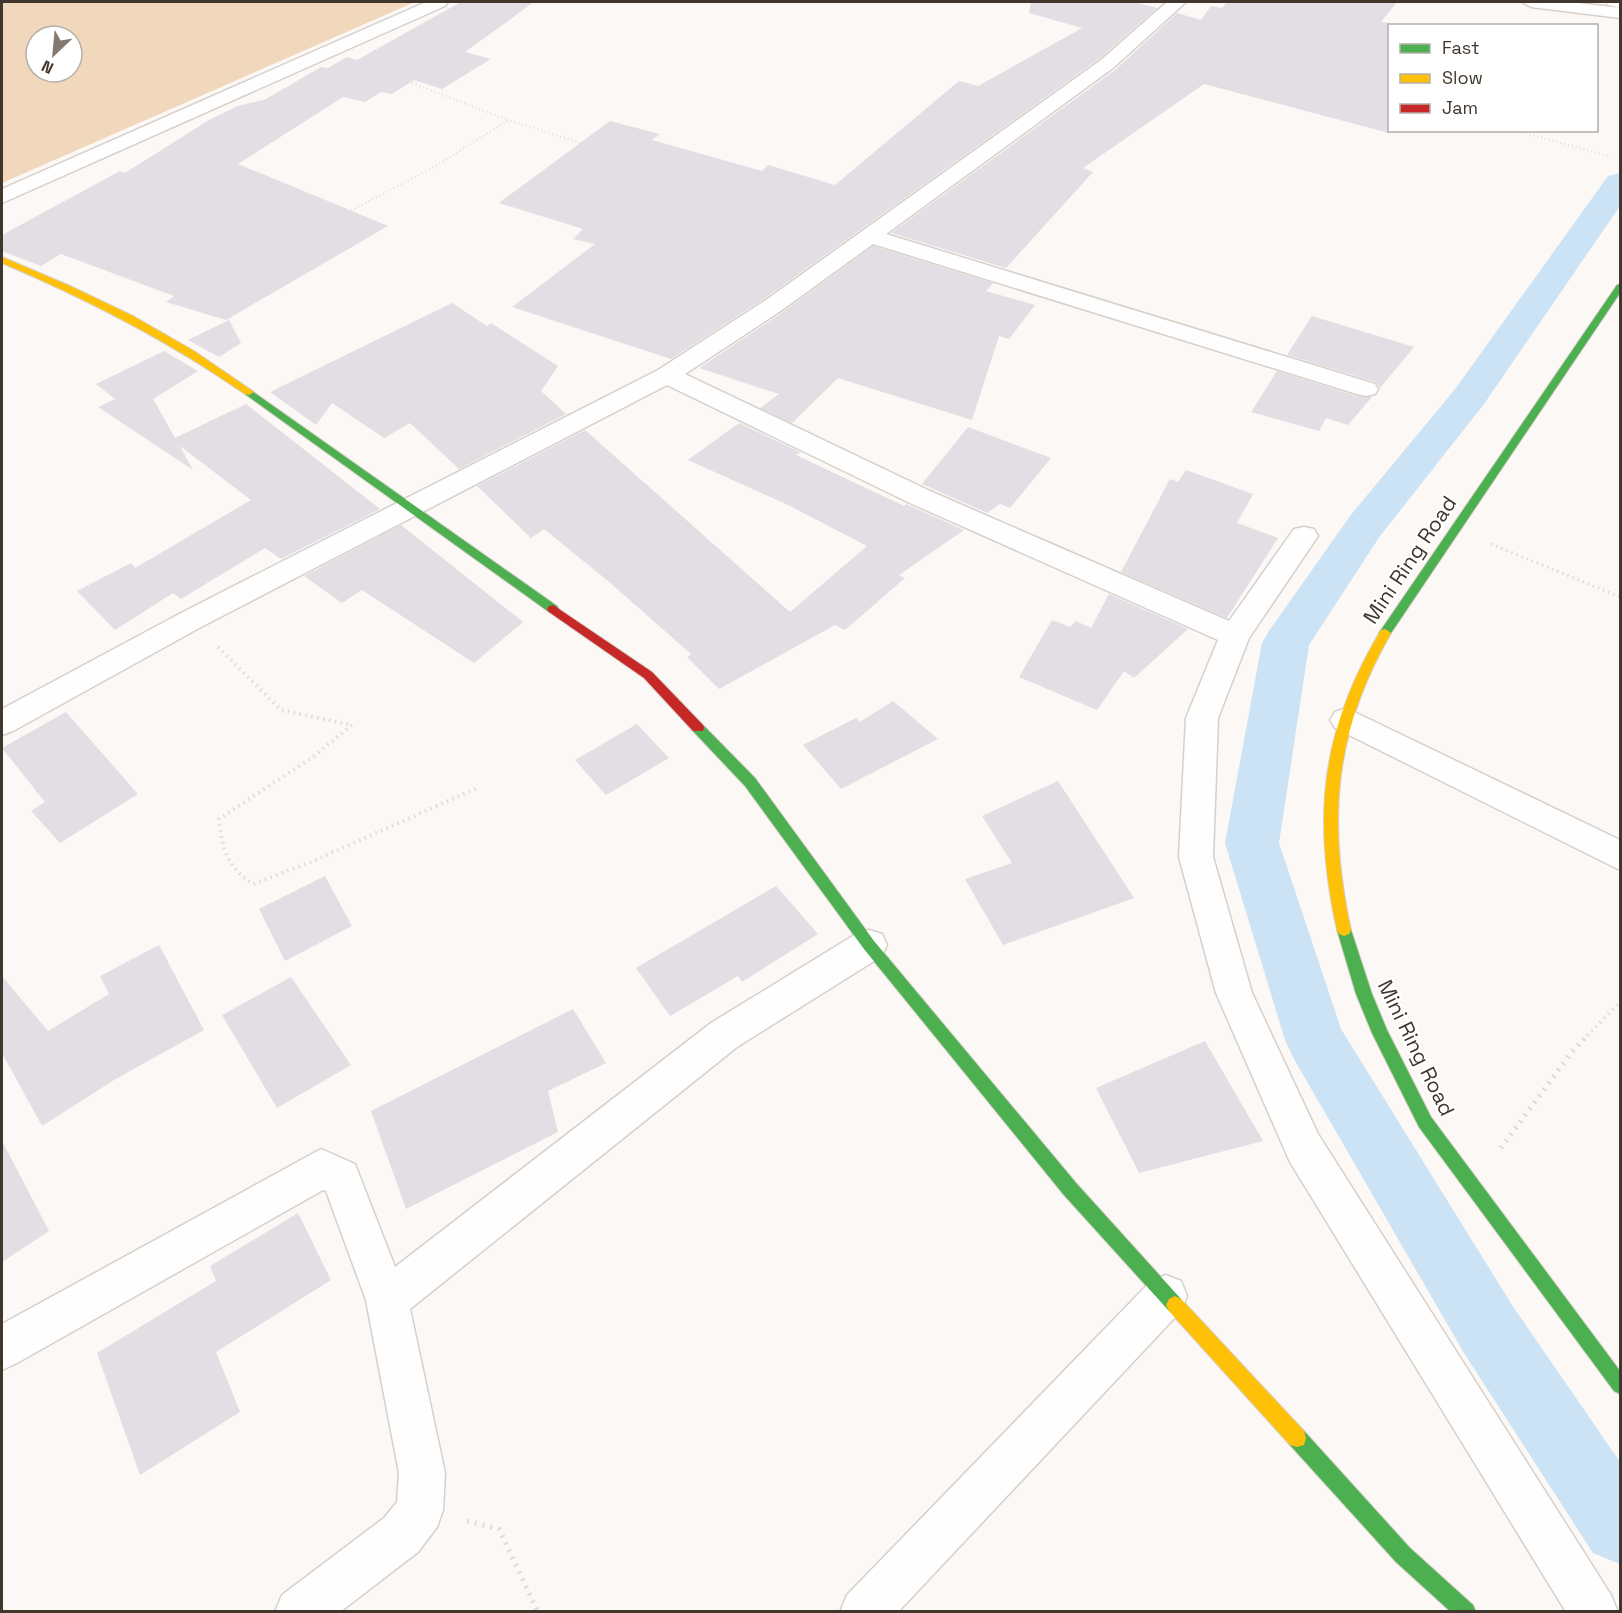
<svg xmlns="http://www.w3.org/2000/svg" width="1622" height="1613" viewBox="0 0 1622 1613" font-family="'Space Grotesk',sans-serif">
  <rect width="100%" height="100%" fill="#fbf8f5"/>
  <path fill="#f1d8bc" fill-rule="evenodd" d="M2 2H415L2 183ZM36 36H72V72H36Z"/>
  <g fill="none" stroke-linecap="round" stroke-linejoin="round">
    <path fill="#cbe3f5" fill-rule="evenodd" d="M1620 173V206L1484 404 1380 536 1309 645 1279 843 1341 1029 1512 1305 1620 1462V1564L1593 1553 1464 1353 1294 1059 1285 1040 1225 843 1262 643 1269 631 1350 516 1456 388 1608 176Z"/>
  </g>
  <path fill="#e2dee3" d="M461 2H534L465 52 491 59 442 89 414 80 392 94 381 92 365 102 343 97 238 164 388 226 226 320 166 302 174 296 61 254 41 266 2 251V235L120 171 125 173 209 120 238 106 266 99 321 67 328 68 347 57 357 60Z
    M1031 2H1134L1157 8 1100 58 765 298 671 359 512 307 595 244 573 239 583 229 499 203 610 121 660 134 652 140 762 171 768 165 835 185 959 81 978 86 1082 28 1029 13Z
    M1227 2H1397L1381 22 1389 23V133L1204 84 1083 168 1093 172 1006 268 891 233 1115 70 1177 13 1201 20 1211 6 1222 8Z
    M873 246 993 283 986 291 1035 305 1009 339 999 336 972 420 838 378 792 423 760 408 779 394 699 368 783 312Z
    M452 303 487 326 491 323 558 366 541 391 566 414 459 469 410 423 384 438 332 403 316 425 270 392Z
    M1312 316 1414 347 1380 388 1376 382 1287 355Z
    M229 320 241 343 219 357 188 340Z
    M164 351 198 371 153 399 175 438 246 404 380 509 281 559 265 548 181 599 173 593 115 630 77 591 131 563 135 568 251 500 180 446 193 470 98 407 115 399 96 384Z
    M1277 371 1356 396 1372 397 1348 425 1326 418 1319 431 1251 412Z
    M739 423 800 452 796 455 904 506 906 504 964 530 899 575 905 578 845 630 835 625 719 689 687 657 691 654 608 581 544 529 531 538 477 486 585 430 790 612 867 546 788 505 688 460Z
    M968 427 1051 458 1010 508 1000 504 987 513 922 484Z
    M1186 470 1253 494 1237 523 1278 538 1227 618 1121 572 1170 479 1178 482Z
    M401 525 523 622 474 663 362 590 342 603 304 576Z
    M1109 594 1188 629 1134 678 1124 671 1097 710 1019 677 1052 620 1070 627 1076 621 1091 628Z
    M893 701 938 739 841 789 803 745 856 718 860 722Z
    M66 712 138 794 60 843 31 811 45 802 2 748Z
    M637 724 669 758 606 795 575 760Z
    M1058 781 1134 898 1003 945 965 879 1012 863 982 816Z
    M325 876 352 926 285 961 259 909Z
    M776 886 818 934 742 982 738 976 670 1016 636 968Z
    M159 945 204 1030 114 1080 42 1126 2 1053V976L48 1031 109 994 100 976Z
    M291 977 351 1065 277 1108 222 1015Z
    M573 1009 606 1063 548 1091 558 1132 406 1209 371 1111Z
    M1205 1041 1263 1141 1139 1173 1096 1088Z
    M2 1141 49 1231 2 1262Z
    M298 1213 331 1280 216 1352 240 1412 140 1475 97 1353 216 1281 210 1266Z"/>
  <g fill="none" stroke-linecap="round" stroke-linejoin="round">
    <g stroke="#d7d0ca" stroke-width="2">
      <path id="lane" d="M1606 2H1620V8L1608 5Z"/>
    </g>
    <g stroke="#d7d0ca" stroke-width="3">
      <path id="street" d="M426 2H448L445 6 2 203V189Z
        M1167 2H1186L1113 68 886 234 1375 384 1378 389 1375 394 1366 396 1357 394 873 244 782 310 685 374 930 491 1229 621 1294 529 1304 527 1314 529 1318 536 1249 638 1218 718 1213 857 1252 993 1318 1134 1611 1595 1618 1612H1566L1290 1162 1216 993 1179 857 1186 718 1218 640 910 503 667 385 201 627 13 731 2 735V709L181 613 658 370 766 300 1101 60Z
        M1522 2H1569L1620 8V18L1531 7Z
        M1346 708 1620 840V870L1335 728 1330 720 1335 712Z
        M869 930 882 934 887 945 882 956 737 1047 410 1309 445 1473 443 1510 437 1527 418 1552 340 1612H275L282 1595 384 1518 397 1502 399 1473 366 1300 326 1191 323 1190 17 1363 2 1370V1324L321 1149 355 1164 395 1267 711 1023 856 934Z
        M1166 1275 1181 1281 1187 1296 1181 1311 898 1612H840L847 1595 1151 1281Z"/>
    </g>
    <g stroke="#d7d0ca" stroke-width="2">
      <path id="fast" d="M1620 284V293L1389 636H1381L1379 633 1381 630 1617 285Z
        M249 389 557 606 559 609 557 612H549L245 394 244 392Z
        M698 723 703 725 755 778 874 941 1076 1183 1181 1299 1184 1305 1181 1311 1175 1314 1169 1311 1064 1195 864 949 745 786 693 731 692 728 693 725Z
        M1344 924 1349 926 1351 930 1372 994 1387 1030 1431 1117 1620 1371V1394L1614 1391 1419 1127 1372 1033 1356 994 1337 930 1339 926Z
        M1297 1429 1304 1431 1410 1548 1473 1605 1476 1612H1451L1396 1562 1290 1445 1288 1438 1290 1431Z"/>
    </g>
    <g stroke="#d7d0ca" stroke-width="2">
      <path id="slow" d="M2 257 70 286 133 316 194 351 254 392 249 395 245 394C169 341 87 299 2 263Z
        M1385 629 1391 633C1334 732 1327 820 1351 930L1349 934 1344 936 1339 934 1337 930C1312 816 1321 731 1381 630Z
        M1175 1296 1181 1299 1304 1431 1306 1438 1304 1445 1297 1447 1290 1445 1169 1311 1166 1305 1169 1299Z"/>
    </g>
    <g stroke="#d7d0ca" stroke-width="2">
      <path id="jam" d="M553 605 652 672 703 725 704 728 703 731H693L644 678 549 612 547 609 549 606Z"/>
    </g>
    <path stroke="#dddcda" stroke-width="2" stroke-dasharray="1 3" stroke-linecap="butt" d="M1174 49 1390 98
      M412 83 508 120
      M1514 130 1611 157
      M110 194 183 229
      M122 261 184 229 264 250 337 218 432 168 509 120 829 223"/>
    <path stroke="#dddcda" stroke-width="3" stroke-dasharray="1.5 4" stroke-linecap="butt" d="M108 268 125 259
      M1491 544 1620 597"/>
    <path stroke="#dddcda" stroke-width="4" stroke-dasharray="1.5 4.5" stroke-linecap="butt" d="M218 647 281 710 352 725 313 757 219 819C222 849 227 867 253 884L311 862 477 788
      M1583 1040 1620 1002"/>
    <path stroke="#dddcda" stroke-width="5" stroke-dasharray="2 6" stroke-linecap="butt" d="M1501 1148 1571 1053 1585 1038
      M467 1521 499 1529 538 1612"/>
    <use href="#lane" fill="#fefefe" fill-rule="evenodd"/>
    <use href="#street" fill="#fefefe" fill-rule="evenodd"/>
    <use href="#fast" fill="#4caf50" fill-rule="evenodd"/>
    <use href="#slow" fill="#ffc107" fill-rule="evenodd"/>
    <use href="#jam" fill="#c62828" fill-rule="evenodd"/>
  </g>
  <g text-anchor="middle" stroke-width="4.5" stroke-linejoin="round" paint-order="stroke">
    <g font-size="21" fill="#41362b" stroke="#fff">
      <text transform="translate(1410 560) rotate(-56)" y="7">Mini Ring Road</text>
      <text transform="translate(1416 1048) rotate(64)" y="7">Mini Ring Road</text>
    </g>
  </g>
  <rect width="1622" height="1613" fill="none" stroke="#41362b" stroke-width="6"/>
  <rect x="1388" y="24" width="210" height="108" fill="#ffffff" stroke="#b3afaa" stroke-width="1.5"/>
  <rect x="1400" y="44" width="30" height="9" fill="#4caf50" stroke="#b3afaa" stroke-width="1.5"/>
  <text x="1442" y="54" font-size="18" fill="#41362b">Fast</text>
  <rect x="1400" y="74" width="30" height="9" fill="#ffc107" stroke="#b3afaa" stroke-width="1.5"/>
  <text x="1442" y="84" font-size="18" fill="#41362b">Slow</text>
  <rect x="1400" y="104" width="30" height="9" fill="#c62828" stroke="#b3afaa" stroke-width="1.5"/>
  <text x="1442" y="114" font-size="18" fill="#41362b">Jam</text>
  <g transform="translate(54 54) rotate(206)"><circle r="28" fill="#ffffff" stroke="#b3afaa" stroke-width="1.5"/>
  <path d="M0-4.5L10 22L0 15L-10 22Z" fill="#827a72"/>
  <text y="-9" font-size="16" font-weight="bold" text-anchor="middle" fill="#41362b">N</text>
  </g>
</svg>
